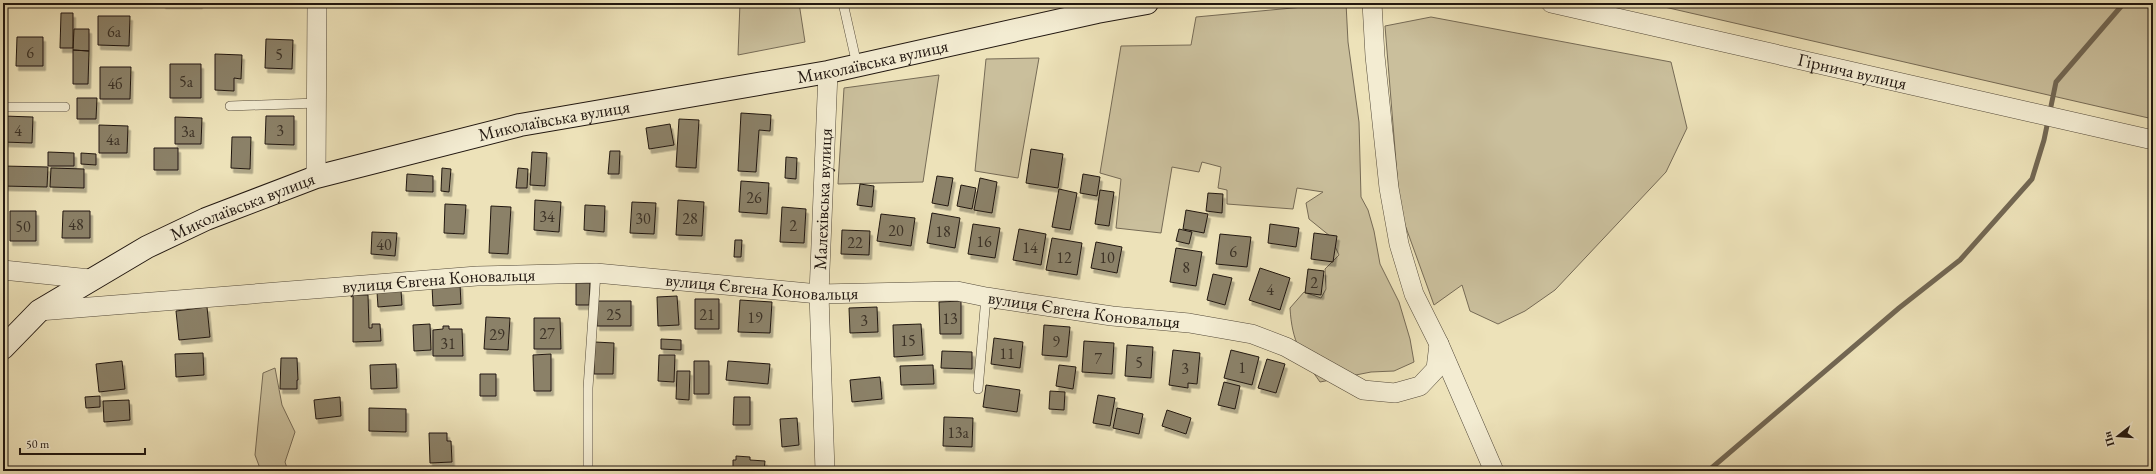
<svg xmlns="http://www.w3.org/2000/svg" width="2156" height="474" viewBox="0 0 2156 474" font-family="'EB Garamond',serif">
  <defs>
    <filter id="shadow"><feDropShadow dx="2.5" dy="4.5" stdDeviation="0" flood-color="#0004"/></filter>
  </defs>
  <rect width="100%" height="100%" fill="#ede2b9"/>
  <filter id="stains"><feTurbulence type="fractalNoise" baseFrequency=".005" numOctaves="4"/><feColorMatrix values="0 0 0 0 .2 0 0 0 0 .09 0 0 0 0 .02 0 0 0 .5 -.17"/></filter>
  <radialGradient id="worn" r=".72"><stop offset=".6" stop-color="#630" stop-opacity="0"/><stop offset="1" stop-color="#630" stop-opacity=".3"/></radialGradient>
  <path fill="#cabf9c" stroke="#766b56" d="M740 3H799L805 42 738 55Z
    M1346 3 1348 42 1359 122 1361 197 1368 210 1374 231 1380 264 1399 302 1410 339 1414 362 1394 371 1371 372 1320 382C1301 355 1292 342 1290 308L1304 292 1321 298 1326 289 1325 269 1339 255 1330 236 1309 219 1306 203 1323 192 1297 188 1293 209 1227 204V190L1218 188 1221 167 1202 162 1199 172 1172 167 1161 233 1116 228 1121 179 1100 173 1121 46 1191 45 1196 17Z
    M1647 3H2153V119Z
    M1431 17 1671 62 1687 128 1666 172 1555 290 1525 311 1498 324 1470 311 1462 285 1434 305 1400 211 1385 26Z
    M1039 58 1018 178 975 171 986 59Z
    M939 75 923 182 838 184 844 88Z
    M275 368 282 405 295 432 285 462 288 471H261L255 455 263 373Z"/>
  <g fill="none" stroke-linecap="round" stroke-linejoin="round">
    <path stroke="#726753" stroke-width="5" d="M1708 471 1899 308 1960 260 2032 179 2044 140 2056 82 2124 3"/>
  </g>
  <path fill="#8b8168" stroke="#211710" filter="url(#shadow)" d="M163 3H200V4H163Z
    M61 13H73V48H60Z
    M98 16H130L129 46 98 45Z
    M74 29H89V51L73 50Z
    M17 37H43V66H16Z
    M266 39 293 40 292 69 265 68Z
    M73 50 89 51 88 84H73Z
    M215 54 242 55 241 79 234 78V91L215 90Z
    M170 64H201V98H170Z
    M100 67H131L130 99H100Z
    M77 98H97L96 119H77Z
    M741 113 771 115 770 131 759 130 756 172 738 171Z
    M3 116 33 117 32 143 3 142Z
    M266 116H294V145L265 144Z
    M175 117 202 118 201 144H175Z
    M679 119 699 120 696 168 676 167Z
    M670 124 674 145 649 149 646 128Z
    M99 125 128 126 127 153H99Z
    M232 137H251L250 169 231 168Z
    M154 148H178V170H154Z
    M1031 149 1063 154 1058 188 1026 183Z
    M610 151H620L619 174H608Z
    M48 152 74 153V166H48Z
    M532 152 547 153 545 186 530 185Z
    M81 153 96 154V165L81 164Z
    M786 157 797 158 796 179 785 178Z
    M3 166 48 167 47 187 3 186Z
    M51 168 84 169V188L50 187Z
    M442 168 451 169 449 192 441 191Z
    M518 168 528 169 527 188H516Z
    M407 174 433 176V192L406 191Z
    M1083 174 1100 177 1097 196 1080 193Z
    M937 176 953 178 948 206 932 203Z
    M980 178 997 182 992 213 974 210Z
    M741 181 769 183 767 214 739 212Z
    M860 184 874 186 872 207 857 205Z
    M961 185 976 188 972 209 957 206Z
    M1059 189 1077 193 1070 230 1052 227Z
    M1100 190 1114 192 1109 226 1095 224Z
    M1208 193 1223 194 1222 213 1206 211Z
    M535 200 561 202 559 232 534 230Z
    M678 200 704 202 702 236 676 235Z
    M632 202 656 203 654 234 630 233Z
    M445 204 466 205 464 234 444 233Z
    M585 205 605 206 604 232 584 230Z
    M491 206 511 207 508 254 489 253Z
    M782 207 806 209 804 243 780 242Z
    M1186 210 1208 214 1204 233 1183 229Z
    M10 211H36V241H10Z
    M63 211H90V238H62Z
    M932 213 960 218 955 248 927 243Z
    M881 214 915 218 911 246 877 241Z
    M973 224 1000 228 995 258 968 254Z
    M1270 224 1299 228 1296 247 1268 243Z
    M1019 229 1046 234 1041 265 1013 260Z
    M1179 229 1192 232 1189 244 1176 241Z
    M842 230 870 231 869 255 841 254Z
    M372 232 397 233 395 256 371 254Z
    M1314 233 1337 236 1333 262 1311 259Z
    M1220 234 1251 237 1247 267 1216 264Z
    M1052 238 1082 243 1077 275 1046 270Z
    M735 240H742L741 257H734Z
    M1096 242 1122 247 1117 273 1091 268Z
    M1176 248 1202 252 1196 286 1170 282Z
    M1260 268 1290 278 1280 310 1249 300Z
    M1308 269 1324 271 1321 295 1305 293Z
    M1213 274 1232 278 1225 305 1207 300Z
    M576 283H590L589 305H576Z
    M460 284 461 304 433 306 432 286Z
    M401 290 402 305 378 307 377 292Z
    M353 295H368L369 328H372V324H380L381 341 353 342Z
    M677 296 679 325 658 326 657 297Z
    M695 299H719V329H695Z
    M740 300 772 302 770 333 738 332Z
    M597 301H631V326H597Z
    M961 301V334H940L939 302Z
    M207 307 210 337 179 340 176 311Z
    M877 307 878 332 850 333 849 308Z
    M486 317 510 318 508 350 484 349Z
    M534 318H560L561 349H534Z
    M430 324 431 350 414 351 413 325Z
    M921 324 923 355 894 357 893 325Z
    M1044 325 1070 327 1067 357 1042 355Z
    M443 326H449V329H462L463 356H433V330L443 329Z
    M994 338 1023 342 1020 368 991 364Z
    M661 339 681 340V350L661 349Z
    M1084 341 1114 343 1112 374 1082 372Z
    M595 342 614 343 613 374H594Z
    M1127 345 1153 347 1151 378 1125 376Z
    M1173 350 1200 353 1197 384 1188 383V388L1169 385Z
    M1231 350 1259 357 1252 385 1224 378Z
    M942 351 972 352V369L941 368Z
    M203 353 204 375 176 377 175 354Z
    M551 354V391H534L533 355Z
    M659 355H675L674 382 658 381Z
    M281 358H297L298 380H297V389H280Z
    M1267 359 1285 364 1276 393 1258 388Z
    M122 361 125 389 99 392 96 364Z
    M694 361H709V394H694Z
    M728 361 770 364 768 384 726 380Z
    M396 364 397 388 371 389 370 365Z
    M933 365 934 384 901 385 900 366Z
    M1059 365 1076 367 1073 389 1056 386Z
    M677 371H690L689 400 676 399Z
    M480 374H496V396H480Z
    M880 377 882 399 852 402 850 380Z
    M1224 382 1240 386 1235 409 1218 405Z
    M986 385 1020 390 1017 412 983 407Z
    M1050 391 1065 392 1064 410 1049 409Z
    M1098 395 1115 398 1110 426 1093 423Z
    M100 396V407L86 408 85 397Z
    M340 397 341 416 316 419 314 400Z
    M734 397H750V425H733Z
    M129 400 130 420 104 422 103 401Z
    M369 408 406 409V432L369 431Z
    M1117 408 1143 414 1139 434 1113 428Z
    M1167 410 1191 418 1186 434 1162 426Z
    M944 417 973 418 972 447 943 446Z
    M797 418 799 445 782 447 780 419Z
    M429 433H447V441H451L452 462 430 463Z
    M736 456 750 457V460L765 461 764 471H733V460H736Z"/>
  <g fill="none" stroke-linecap="round" stroke-linejoin="round">
    <g stroke="#544a3a" stroke-width="10">
      <path id="service" d="M843 3 857 65
        M230 106 317 103
        M3 107H65
        M978 389 986 297
        M588 471V388L596 273"/>
    </g>
    <g stroke="#544a3a" stroke-width="20">
      <g id="minor">
        <path d="M1372 3 1375 56 1389 188 1399 244 1414 294 1439 344 1494 471"/>
        <path id="s1" d="M1551 3 2153 140"/>
        <path d="M316 177 317 3"/>
        <path d="M3 270 90 279"/>
        <path id="s2" d="M39 311 477 276 596 273 819 294 957 291 986 297 1112 316 1189 323 1252 334 1286 347 1363 390 1395 393 1420 386 1436 369 1439 344"/>
        <path id="s3" d="M825 471 819 294 828 72"/>
      </g>
    </g>
    <g stroke="#211710" stroke-width="24">
      <g id="secondary">
        <path id="s4" d="M3 348 39 311 147 247 206 219 316 177 520 125 828 72 1097 12 1147 3"/>
      </g>
    </g>
    <use href="#service" stroke="#f3ecd2" stroke-width="9"/>
    <use href="#minor" stroke="#f3ecd2" stroke-width="19"/>
    <use href="#secondary" stroke="#f3ecd2" stroke-width="22"/>
  </g>
  <g text-anchor="middle" stroke-width="4" stroke-linejoin="round" paint-order="stroke">
    <g font-size="16" fill="#3c3226">
      <text x="114" y="37">6а</text>
      <text x="30" y="58">6</text>
      <text x="279" y="60">5</text>
      <text x="186" y="87">5а</text>
      <text x="115" y="89">4б</text>
      <text x="18" y="136">4</text>
      <text x="280" y="136">3</text>
      <text x="188" y="137">3а</text>
      <text x="113" y="145">4а</text>
      <text x="754" y="203">26</text>
      <text x="547" y="222">34</text>
      <text x="643" y="224">30</text>
      <text x="690" y="224">28</text>
      <text x="76" y="230">48</text>
      <text x="793" y="231">2</text>
      <text x="23" y="232">50</text>
      <text x="896" y="236">20</text>
      <text x="943" y="237">18</text>
      <text x="984" y="247">16</text>
      <text x="855" y="248">22</text>
      <text x="384" y="250">40</text>
      <text x="1030" y="253">14</text>
      <text x="1233" y="257">6</text>
      <text x="1064" y="263">12</text>
      <text x="1107" y="263">10</text>
      <text x="1186" y="273">8</text>
      <text x="1314" y="288">2</text>
      <text x="1270" y="295">4</text>
      <text x="614" y="320">25</text>
      <text x="707" y="320">21</text>
      <text x="755" y="323">19</text>
      <text x="950" y="324">13</text>
      <text x="864" y="326">3</text>
      <text x="547" y="339">27</text>
      <text x="497" y="340">29</text>
      <text x="908" y="346">15</text>
      <text x="1056" y="347">9</text>
      <text x="448" y="349">31</text>
      <text x="1007" y="359">11</text>
      <text x="1098" y="364">7</text>
      <text x="1139" y="368">5</text>
      <text x="1242" y="373">1</text>
      <text x="1185" y="374">3</text>
      <text x="958" y="438">13а</text>
    </g>
    <g font-size="18" fill="#211710" stroke="#f3ecd2">
      <text dy="6" stroke="none"><textPath href="#s4" startOffset="929">Миколаївська вулиця</textPath></text>
      <text dy="6" stroke="none"><textPath href="#s1" startOffset="309">Гірнича вулиця</textPath></text>
      <text dy="6" stroke="none"><textPath href="#s4" startOffset="605">Миколаївська вулиця</textPath></text>
      <text dy="6" stroke="none"><textPath href="#s3" startOffset="272">Малехівська вулиця</textPath></text>
      <text dy="6" stroke="none"><textPath href="#s4" startOffset="281">Миколаївська вулиця</textPath></text>
      <text dy="6" stroke="none"><textPath href="#s2" startOffset="401">вулиця Євгена Коновальця</textPath></text>
      <text dy="6" stroke="none"><textPath href="#s2" startOffset="725">вулиця Євгена Коновальця</textPath></text>
      <text dy="6" stroke="none"><textPath href="#s2" startOffset="1049">вулиця Євгена Коновальця</textPath></text>
    </g>
  </g>
  <rect width="2156" height="474" fill="none" stroke="#ede2b9" stroke-width="16"/>
  <rect x="4" y="4" width="2148" height="466" fill="none" stroke="#211710" stroke-width="2"/>
  <rect x="8" y="8" width="2140" height="458" fill="none" stroke="#211710"/>
  <g transform="translate(2118 436) rotate(253)" stroke="#f3ecd2" stroke-width="3" paint-order="stroke">
  <path d="M0-3L7 15L0 10L-7 15Z" fill="#211710"/>
  <text y="-6" font-size="11" font-weight="bold" text-anchor="middle" fill="#211710">Пн</text>
  </g>
  <path d="M20 448v6h125v-6" fill="none" stroke="#211710" stroke-width="2"/>
  <text x="26" y="448" font-size="12" fill="#211710" stroke="#f3ecd2" stroke-width="3" paint-order="stroke">50 m</text>
  <rect width="100%" height="100%" filter="url(#stains)"/>
  <rect width="100%" height="100%" fill="url(#worn)"/>
</svg>
